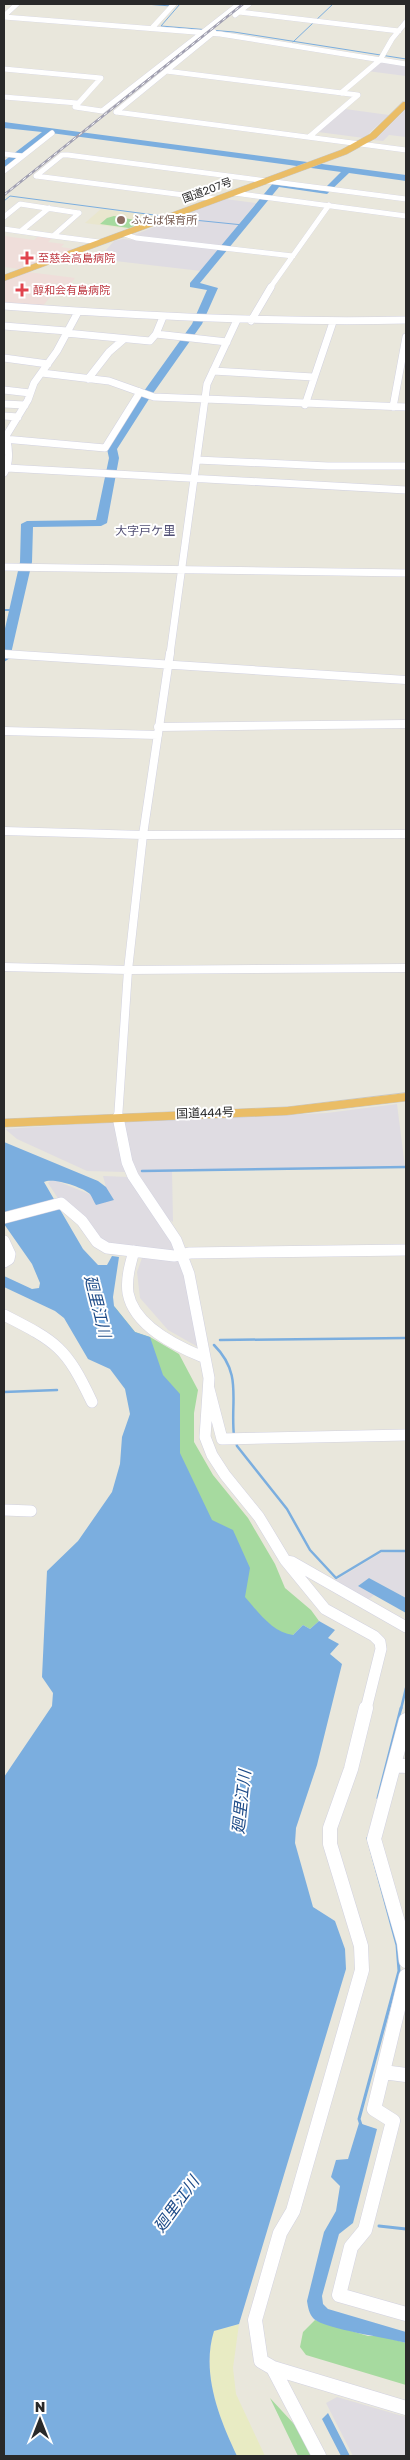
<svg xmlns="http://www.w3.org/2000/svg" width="410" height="2460" viewBox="0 0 410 2460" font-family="'Golos Text','Noto Sans JP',sans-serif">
  <rect width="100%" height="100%" fill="#e9e7dc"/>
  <path fill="#dfdce2" d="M379 61 406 65V76L367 71Z
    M406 108V137L389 135 383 141 373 140Z
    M345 109 389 115 364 138 318 132Z
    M225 199 256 203 221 246 134 235Z
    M123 239 143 241 219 248 201 271 98 259 114 241Z
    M397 1104 405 1167 172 1170 173 1222 168 1219 131 1162 123 1122 327 1113Z
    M114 1122 117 1146 126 1172 87 1171 17 1139 5 1129Z
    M103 1176 129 1177 177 1251 174 1253 109 1246 59 1200 48 1183 50 1181H57L89 1194 114 1200 106 1187Z
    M143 1255 181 1259 198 1347 168 1330 140 1298 137 1272Z
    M406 1552V1598L369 1578 358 1586 374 1595 365 1602 336 1580 381 1553Z
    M337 2397 406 2417V2456H353L326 2403Z"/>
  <path fill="#e9e6ce" d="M101 209 161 217 129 229 85 223Z"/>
  <path fill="#efdeda" d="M40 235 53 237 48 242 64 244 61 247 74 249 20 269 4 267V236L34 240Z
    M27 272 52 275 75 278 69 285 46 283 37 294 51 296 41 308 4 305V281Z"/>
  <path fill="#a6da9f" d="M114 216 145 222 129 228 100 224 107 218Z
    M114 1306 135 1332 150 1337 179 1354 198 1390 194 1413V1442L213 1475 248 1518 275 1564 285 1588 311 1610 319 1621 310 1629 303 1625 293 1635 246 1671Z
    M315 2320 368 2336H381L406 2343V2385L306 2355 300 2347 303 2332Z
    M270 2398 306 2437 316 2456H298Z"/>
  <path fill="#e8ebc3" d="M239 2324 233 2368 236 2394 265 2456H237C219 2418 201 2373 214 2331Z"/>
  <path fill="#7baedf" d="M4 1142 98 1181 106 1187 114 1200 96 1205C94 1202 92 1197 90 1194 83 1187 52 1177 44 1182L83 1249 98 1265H107L112 1256 119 1257 113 1297 114 1306 135 1332 150 1337 163 1375 180 1394V1453L212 1520 233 1530 250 1568 245 1597C258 1612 273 1633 293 1635L303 1625 310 1629 319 1621 335 1630 328 1638 339 1644 330 1654 342 1664 317 1765 296 1828 295 1843 313 1907 335 1921 345 1949 346 1969 239 2324 214 2331C201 2373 219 2418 237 2456H4V1777L52 1706 53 1693 42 1677 47 1571 78 1541 112 1492 120 1464 122 1437 130 1414 125 1389 110 1369 88 1359 64 1318 55 1311 4 1287V1276L32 1289 39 1288 40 1283 32 1264 4 1224Z
    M369 1578 406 1598V1613L358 1586Z
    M359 2123 377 2129 353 2223 339 2234 322 2296 323 2304 328 2309 406 2332V2343C389 2338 325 2329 314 2319 309 2314 308 2307 307 2301L324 2232 336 2211 340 2186 331 2177 336 2160 348 2159Z
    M328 2413 350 2456H341L322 2419Z"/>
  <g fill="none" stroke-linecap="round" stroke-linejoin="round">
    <path stroke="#7baedf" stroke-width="1" d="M145 4 171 6
      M180 4 161 26 234 32 406 59
      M293 42 333 4
      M4 201 10 196 162 216
      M174 218 243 225"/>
    <path stroke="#7baedf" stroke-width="2" d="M4 610H15"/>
    <path stroke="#7baedf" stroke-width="2.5" d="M142 1171 406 1167
      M220 1340 406 1338
      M214 1345C243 1374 230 1400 234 1436
      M4 1392 57 1390
      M236 1441 237 1446 287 1509 310 1550 336 1578 381 1551H406
      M401 1709 406 1688"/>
    <path stroke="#7baedf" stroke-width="3" d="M378 1798 401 1708
      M361 2125 359 2119 399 1971 397 1945 368 1838
      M379 2226 406 2229"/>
    <path fill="#7baedf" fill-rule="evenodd" d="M4 122 406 175V181L349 173 327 194 279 187 200 283 218 288 202 324 149 399 117 449 119 458 107 523 101 526 33 527 32 562 10 658 4 662V633L20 562 21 524 27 521 96 520 109 458 107 449 139 398 192 324 207 290 190 287V283L274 182 325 188 341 172 51 133 4 168V161L42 132 4 128Z"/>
    <g stroke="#d2d2e0" stroke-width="5.5">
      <path id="minor-far4" d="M239 12 399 31
        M235 15 249 4
        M4 16 17 4
        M4 17 220 34 406 64
        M152 28 174 4
        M4 69 101 78 75 107 102 111 239 4
        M166 71 358 95 309 137
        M341 93 380 60 392 39 406 22
        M4 97 77 103
        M116 112 406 150
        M116 112 214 32
        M4 154 22 156
        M4 171 52 133
        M36 176 62 155H68L406 199
        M36 176 215 199
        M234 193 406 216
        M4 217 20 204 79 213
        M4 229 53 236 79 213
        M21 231 49 208
        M124 234 136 238 293 256
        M53 236 99 242
        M270 288 329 205"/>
    </g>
    <g stroke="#d2d2e0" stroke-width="8">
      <path id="minor-far3" d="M4 306C138 316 272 323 406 320
        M251 321 271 287
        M4 326 67 331
        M66 333 150 341 156 334 163 317
        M156 334 227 342
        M4 358 48 364
        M213 371 313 377
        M42 373 109 381 154 397 406 407
        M88 379 109 352 124 339
        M4 390 30 393
        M4 404 25 405
        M305 405 333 322
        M393 407 406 337
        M4 416 18 417
        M4 439 105 448 140 392
        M197 460 328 466H406
        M7 468 406 490
        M4 473C11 462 9 448 6 436L28 400 34 383 57 351 78 312
        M4 567 406 573
        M170 654 207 384 237 320"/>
    </g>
    <g stroke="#d2d2e0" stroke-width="9">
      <path id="minor-far2" d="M4 654 406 680
        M158 727 406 724
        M4 731 158 735
        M4 831 143 835 406 834
        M4 967 128 970 406 968
        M118 1119 128 970 143 835 170 653"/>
    </g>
    <g stroke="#d2d2e0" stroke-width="12">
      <path id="minor-far1" d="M118 1117 127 1162 133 1176 176 1240 189 1274 209 1378 205 1437 212 1455 225 1475 259 1517 285 1560 325 1609 374 1636 380 1642 381 1649 366 1709
        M4 1218 61 1203 82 1221 97 1242 107 1248 174 1256 190 1253 406 1250
        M4 1241 10 1254 9 1259 4 1262
        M134 1251C130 1265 126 1279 128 1293 134 1326 176 1346 203 1357
        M4 1315C57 1342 66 1347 92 1402
        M209 1389 222 1439 406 1435
        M4 1510 31 1511
        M286 1561 292 1562 406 1627"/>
    </g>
    <g stroke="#d2d2e0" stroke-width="15">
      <path id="minor" d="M366 1708 351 1769 330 1828V1844L361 1946 362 1970 293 2211 280 2233 255 2320 261 2361 273 2368 406 2408
        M406 1720 374 1839 404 1943 406 1961
        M394 1765 406 1766
        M406 1976 374 2109 393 2121 365 2230 351 2247 339 2295 406 2314
        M383 2072 406 2075
        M273 2368 319 2456"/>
    </g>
    <g stroke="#c7c7c7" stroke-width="1">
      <path id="highway" d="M403 102H406V108L376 138 347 154 4 281V275L341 150 370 134Z
        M406 1093V1101L287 1115 4 1127V1119L287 1107Z"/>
    </g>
    <use href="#minor-far4" stroke="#fff" stroke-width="5"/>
    <use href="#minor-far3" stroke="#fff" stroke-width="7"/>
    <use href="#minor-far2" stroke="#fff" stroke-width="8"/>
    <use href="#minor-far1" stroke="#fff" stroke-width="11"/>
    <use href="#minor" stroke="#fff" stroke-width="14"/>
    <use href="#highway" fill="#eabd66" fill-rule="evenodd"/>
    <g stroke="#a1a0b1" stroke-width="2.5">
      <path id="rail" d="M4 195 243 4"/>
    </g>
    <use href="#rail" stroke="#fff" stroke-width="1" stroke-dasharray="4" stroke-linecap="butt"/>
  </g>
  <circle fill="#8d6e63" stroke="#fff" stroke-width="2" cx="121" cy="220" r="5"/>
  <g fill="#e0444e" stroke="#fff" stroke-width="2">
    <path d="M24.5 250.5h5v5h5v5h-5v5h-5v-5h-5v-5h5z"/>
    <path d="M19.5 282.5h5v5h5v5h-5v5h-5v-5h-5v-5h5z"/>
  </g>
  <g text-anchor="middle" stroke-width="4" stroke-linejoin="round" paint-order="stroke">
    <g font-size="11" fill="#292929" stroke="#fff">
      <text transform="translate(207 190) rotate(-20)" y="4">国道207号</text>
    </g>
    <g font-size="11" fill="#785e54" stroke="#fff" text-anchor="start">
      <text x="131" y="224">ふたば保育所</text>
    </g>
    <g font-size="11" fill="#be3a42" stroke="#fff" text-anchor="start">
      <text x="38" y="262">至慈会高島病院</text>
      <text x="33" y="294">醇和会有島病院</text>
    </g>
    <g font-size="12" fill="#514f74" stroke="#fff">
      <text x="145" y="535">大字戸ケ里</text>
    </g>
    <g font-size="12" fill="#292929" stroke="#fff">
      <text transform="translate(205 1113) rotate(-2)" y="4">国道444号</text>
    </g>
    <g font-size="16" font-style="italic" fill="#1d4b88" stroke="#fff">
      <text transform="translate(98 1306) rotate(76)" y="6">廻里江川</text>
      <text transform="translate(241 1802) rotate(-84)" y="6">廻里江川</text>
      <text transform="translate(176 2204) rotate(-54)" y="6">廻里江川</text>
    </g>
  </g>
  <rect width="410" height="2460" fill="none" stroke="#292929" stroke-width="10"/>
  <g transform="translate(40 2420)" stroke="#ffffff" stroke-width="4" paint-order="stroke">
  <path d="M0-4L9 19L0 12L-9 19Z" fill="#292929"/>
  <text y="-8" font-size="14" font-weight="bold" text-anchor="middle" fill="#292929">N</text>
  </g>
</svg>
